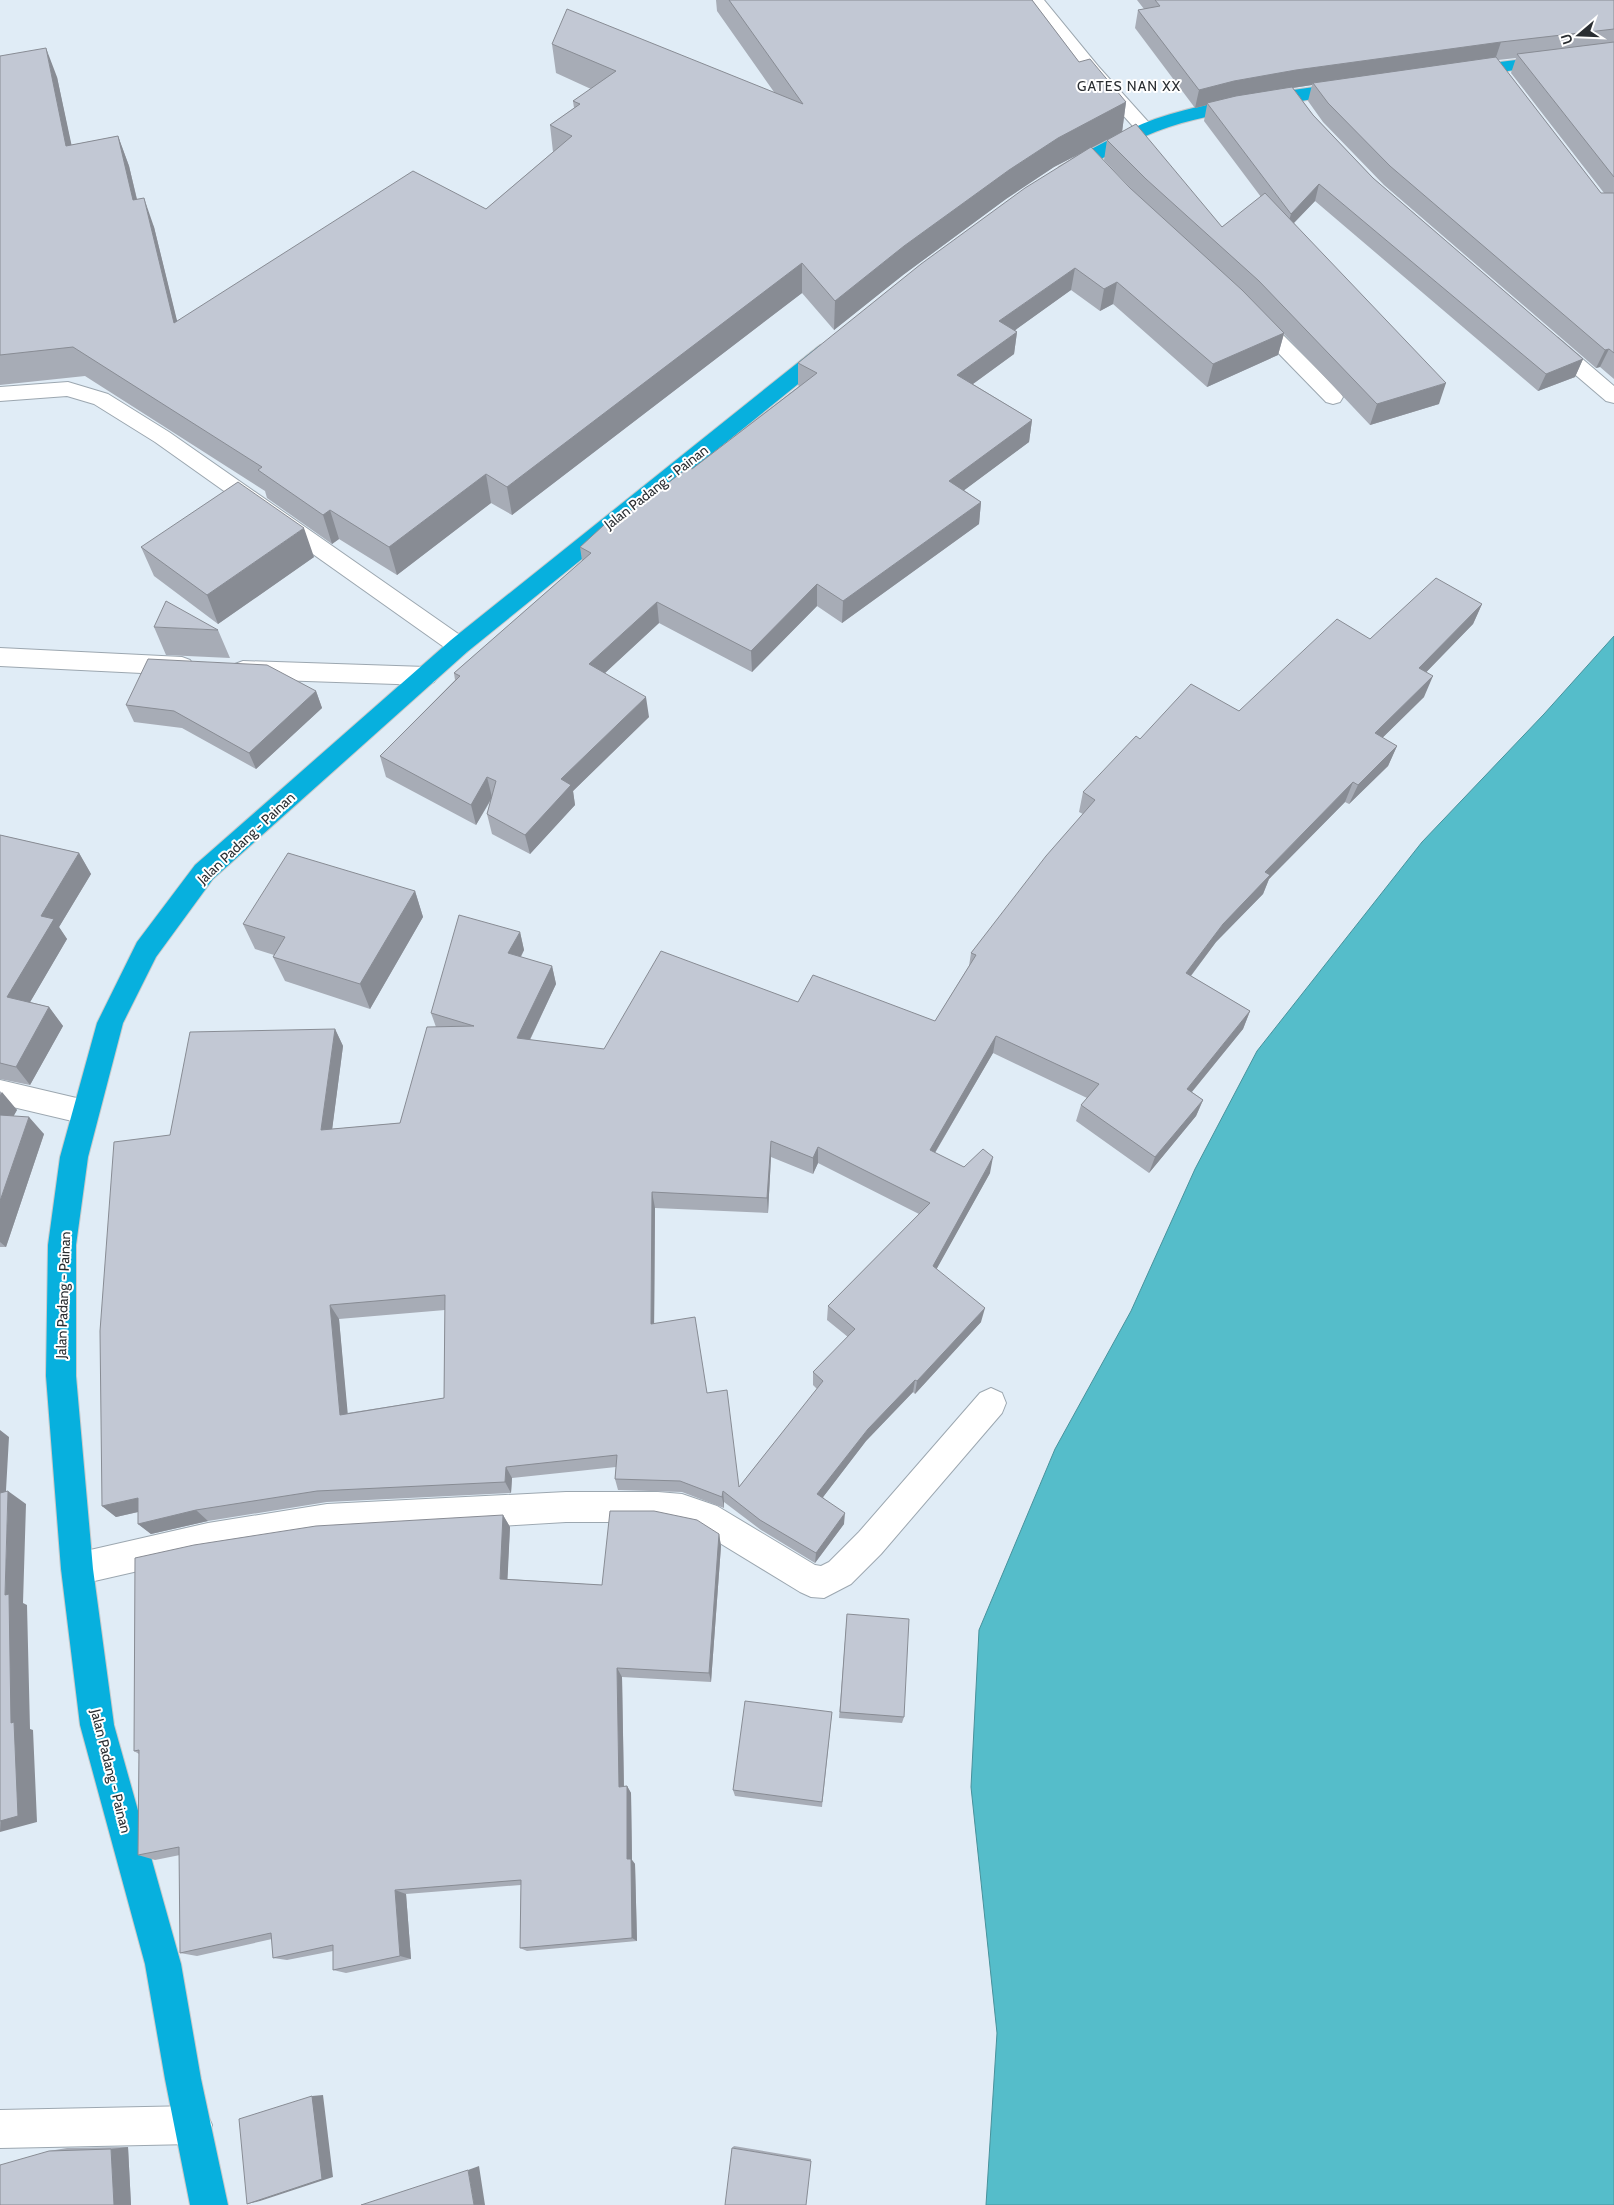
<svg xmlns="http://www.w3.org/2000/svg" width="1614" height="2205" viewBox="0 0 1614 2205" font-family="Cabin,sans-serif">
  <rect width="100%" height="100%" fill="#e0ecf6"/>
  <path fill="#55bdca" stroke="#48929c" d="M1614 636V2205H986L997 2033 971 1787 979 1630 1055 1449 1131 1311 1195 1169 1257 1051 1422 842 1544 714Z"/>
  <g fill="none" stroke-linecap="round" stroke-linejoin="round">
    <g stroke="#9ca7b0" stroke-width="2">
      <path id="minor" d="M1027 0H1044L1098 66 1151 125 1154 129 1151 133H1139L1086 74Z
        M1255 312 1262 314 1340 392 1343 397 1340 402 1333 404 1326 402 1248 322 1245 318 1248 314Z
        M1551 337 1558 338 1614 386V403L1606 401 1544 348 1541 343 1544 338Z
        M68 382 108 394 169 432 467 640 471 646 467 652 459 654 451 652 155 442 94 404 67 396 0 401V387Z
        M0 648 182 657 190 660 194 666 190 672 182 675 0 666Z
        M243 661 426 667 434 670 438 676 434 682 426 685 243 679 235 676 231 670 235 664Z
        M0 1080 85 1100 95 1104 99 1112 95 1120 85 1124 0 1104Z
        M991 1388 1002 1393 1006 1403 1002 1413 881 1554 851 1584 824 1598 811 1597 800 1592 700 1531 658 1522H566L327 1536 208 1555 77 1585 66 1580 61 1569 66 1558 77 1553 208 1523 327 1504 566 1492H658L682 1494 717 1506 815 1565 821 1566 829 1562 859 1532 980 1393Z
        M193 2106 206 2112 212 2125 206 2138 193 2144 0 2148V2110Z"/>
    </g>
    <g stroke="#c8c9ca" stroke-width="2">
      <path id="highway" d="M1614 48V58L1467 76 1461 75 1458 71 1461 67 1467 66Z
        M1347 82 1353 83 1356 87 1353 91C1292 106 1229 107 1169 127 1135 138 1103 158 1073 175H1059L1057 171 1059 167C1090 150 1122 131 1155 119 1216 98 1284 92 1347 82Z
        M827 344 834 345 837 350 834 355 467 652 213 879 156 957 123 1023 88 1157 76 1245V1376L93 1569 114 1725 181 1964 201 2079 228 2205H190L165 2079 145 1964 80 1725 61 1569 46 1376 48 1245 60 1157 97 1023 137 942 195 865 451 640 820 345Z"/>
    </g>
    <use href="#minor" fill="#fff" fill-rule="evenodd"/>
    <use href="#highway" fill="#07b0de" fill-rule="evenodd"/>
  </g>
  <path fill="#a7acb6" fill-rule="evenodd" d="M716 0H1032L1079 62 1126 102 1122 132 1222 227 1261 197 1204 121 1207 105 1195 108 1135 28 1138 10 1144 9 1137 0H1614V379L1600 367 1596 368 1384 185 1323 122 1308 101 1312 85 1293 88 1313 115 1373 178 1583 359 1575 377 1538 391 1315 201 1294 223 1439 404 1370 425 1284 334 1278 355 1207 387 1113 304 1100 311 1071 290 1015 330 1017 332 1014 354 973 384 1032 420 1029 442 964 490 981 502 979 524 842 623 817 606 752 672 659 623 605 673 649 717 573 791 575 805 530 854 492 834 487 814 491 800 476 825 386 777 380 756 455 680 454 673 582 561 580 547 692 469 799 386 798 385V363L1075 156 1054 167 1006 199 903 275 834 330 802 293 512 515 491 503 397 575 339 539 332 544 267 498 265 491 85 376 0 385V56L57 77 71 145 118 136 129 166 137 199 154 227 177 322 486 209 553 152 550 125 574 108 573 101 591 89 556 73 552 44 774 92 717 11ZM1516 58 1511 73 1604 193H1601L1498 60ZM1114 136 1107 140 1104 160 1138 196 1130 188 1092 148Z
    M141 547 314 557 218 624 154 576Z
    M1482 604 1473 624 1426 672 1424 697 1382 738 1397 746 1388 766 1349 804 1345 802 1269 879 1263 894 1216 942 1191 976 1250 1011 1243 1029 1192 1092 1203 1100 1196 1116 1149 1173 1076 1121 1081 1105 1087 1098 993 1053 935 1153 964 1167 990 1173 936 1269 981 1322 915 1394 913 1392 866 1441 823 1497 844 1524 815 1563 761 1530 724 1502V1508L682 1492 618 1490 615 1479 616 1467 512 1478 511 1493 327 1502 208 1521 151 1534 138 1524V1512L116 1517 102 1506 170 1135 335 1029 343 1046 332 1129 400 1123 436 1027 431 1013 520 932 524 950 521 957 552 966 556 984 530 1040 604 1049 798 1002 935 1021 969 966 971 953 1083 814 1079 812 1083 792 1140 739 1239 711 1370 639ZM771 1157 813 1174 818 1163 919 1214 828 1306 827 1320 848 1337 813 1372V1385L817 1389 739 1487 707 1393 654 1324 655 1208 768 1213ZM445 1310 444 1398 347 1413 339 1319Z
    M154 627 218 630 230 658 166 655Z
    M316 691 322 708 256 769 182 728 134 722 126 705Z
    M0 835 79 853 91 874 59 927 67 939 30 1002 49 1007 63 1026 30 1085 0 1079Z
    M415 891 423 917 370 1009 285 981 273 957 274 955 255 949 243 924Z
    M0 1091 17 1110 13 1116 44 1134 6 1247H0Z
    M503 1515 510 1527 507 1579 602 1585 719 1534 721 1546 711 1682 622 1677 624 1786H627L631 1793 632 1860 635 1864 637 1941 527 1951 520 1948 521 1885 406 1894 411 1959 346 1973 333 1970V1951L287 1960 273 1958 272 1939 197 1956 180 1953V1855L155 1860 138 1855 139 1754 134 1751Z
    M847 1614 904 1717 902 1723 839 1718Z
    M832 1712 822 1807 735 1796 733 1790Z
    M734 2146 811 2159V2161L732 2148Z
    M128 2147 131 2205H0L49 2151 67 2148Z"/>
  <path fill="#888c94" d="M1501 42 1495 60 1313 83 1312 85 1292 88 1207 103V105L1195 108 1199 90 1234 81 1296 70Z
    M46 48 57 77 78 175 66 146Z
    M1126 102 1122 132 1054 167 1006 199 903 275 834 330 835 301 904 246 1009 170 1058 138Z
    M118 136 129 166 144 230 133 200Z
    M1319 184 1315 201 1286 231 1291 214Z
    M144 198 154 227 185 353 174 323Z
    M802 263V293L512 515 507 487Z
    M1075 268 1071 290 996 344 999 321Z
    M1117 282 1113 304 1100 311 1104 289Z
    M1017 332 1014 354 955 397 957 375Z
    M1284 333 1278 355 1207 387 1213 364Z
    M1609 349 1600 367 1596 368 1605 350Z
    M1583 359 1575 377 1538 391 1546 374Z
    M1446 383 1439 404 1370 425 1377 404Z
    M1032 420 1029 442 947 503 949 481Z
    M486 474 491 503 397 575 389 547Z
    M981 502 979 524 842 623 843 601Z
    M330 510 339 539 332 544 323 515Z
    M304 528 314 557 218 624 207 595Z
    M817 584V606L752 672 751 651Z
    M657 602 659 623 592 685 589 664Z
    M1482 604 1473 624 1410 689 1419 668Z
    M1433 676 1424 697 1367 753 1375 733Z
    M316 691 322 708 256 769 249 753Z
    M646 697 649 717 573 791 575 805 530 854 525 835 561 779Z
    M1397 746 1388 766 1349 804 1358 785Z
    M487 777 492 797 476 825 471 805Z
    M1353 782 1345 802 1269 879 1263 894 1216 942 1180 990 1186 973 1223 924 1265 872Z
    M79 853 91 874 59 927 67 939 22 1016 7 997 41 916Z
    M415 891 423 917 370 1009 360 984Z
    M520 932 524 950 513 971 508 953Z
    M552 966 556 984 522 1056 517 1038Z
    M49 1007 63 1026 30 1085 16 1067Z
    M1250 1011 1243 1029 1181 1105 1187 1089Z
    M335 1029 343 1046 330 1146 321 1130Z
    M996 1036 993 1053 927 1166 930 1150Z
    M2 1092 17 1110 5 1132 0 1126V1095Z
    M1203 1100 1196 1116 1149 1173 1155 1157Z
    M29 1117 44 1134 6 1247 0 1242V1201Z
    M771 1141V1157L768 1213 767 1198Z
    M818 1147V1163L813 1174V1158Z
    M993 1157 990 1173 930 1281 933 1266Z
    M652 1192 655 1208 654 1338 651 1324Z
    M330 1305 339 1319 349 1427 340 1415Z
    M985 1308 981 1322 915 1394 917 1381Z
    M915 1380 913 1392 866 1441 817 1505V1494L868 1429Z
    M0 1430 9 1437 5 1508 0 1505Z
    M506 1467 512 1478 511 1493 505 1482Z
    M8 1491 26 1504 23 1603 27 1605 30 1729 33 1730 37 1822 0 1832 5 1595Z
    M723 1491 724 1502V1508L722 1497Z
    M138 1498 151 1509 116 1517 102 1506Z
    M196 1510 208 1521 151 1534 138 1524Z
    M845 1513 844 1524 815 1563 816 1553Z
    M503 1515 510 1527 507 1590 500 1579Z
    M719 1534 721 1546 711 1682 709 1673Z
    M617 1668 622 1677 624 1793 619 1787Z
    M627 1786 631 1793 632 1860 635 1864 637 1941 632 1938 627 1859Z
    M395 1890 406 1894 411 1959 400 1956Z
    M323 2095 333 2177 260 2201 247 2204 312 2096Z
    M128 2147 131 2205H114L111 2149Z
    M479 2166 485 2205H474L468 2170Z"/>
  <path fill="#c2c8d4" stroke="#888c94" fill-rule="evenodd" d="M729 0H1032L1079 62 1090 59 1126 102 1058 138 1009 170 904 246 835 301 802 263 507 487 486 474 389 547 330 510 323 515 258 470 262 467 73 347 0 355V56L46 48 66 146 118 136 133 200 144 198 174 323 413 171 486 209 572 136 550 125 580 104 573 101 616 71 552 44 567 9 803 104Z
    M1155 0H1614V29L1501 42 1296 70 1234 81 1199 90 1138 10 1160 6Z
    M1614 42V177L1517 54Z
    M1496 57 1601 193H1614V353L1609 349 1605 350 1390 166 1328 103 1313 83Z
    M1292 87 1313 115 1373 178 1583 359 1546 374 1319 184 1291 214 1207 103 1236 96Z
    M1136 124 1222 227 1265 193 1446 383 1377 404 1259 281 1146 179 1107 140Z
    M1091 147 1130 188 1242 290 1284 333 1213 364 1117 282 1104 289 1075 268 999 321 1017 332 957 375 1032 420 949 481 981 502 843 601 817 584 751 651 657 602 589 664 646 697 561 779 571 785 525 835 487 814 496 781 487 777 471 805 380 756 460 676 454 673 591 553 580 547 616 514 623 517 689 467 692 469 817 373 798 363 921 264 1025 188Z
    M238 482 304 528 207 595 141 547Z
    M1436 578 1482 604 1419 668 1433 676 1375 733 1397 746 1358 785 1353 782 1265 872 1270 875 1223 924 1186 973 1250 1011 1187 1089 1203 1100 1155 1157 1081 1105 1099 1084 996 1036 930 1150 964 1167 983 1149 993 1157 933 1266 985 1308 917 1381 915 1380 868 1429 817 1494 845 1513 816 1553 760 1520 723 1491 722 1497 680 1481 615 1479 617 1455 506 1467 505 1482 317 1491 196 1510 138 1524V1498L102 1506 100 1331 114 1142 170 1135 190 1032 335 1029 321 1130 400 1123 427 1027 474 1026 431 1013 459 915 520 932 508 953 552 966 517 1038 604 1049 661 951 798 1002 813 975 935 1021 976 955 971 953 1046 856 1095 800 1083 792 1136 736 1140 739 1191 684 1239 711 1337 619 1370 639ZM771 1141 813 1158 818 1147 930 1203 828 1306 855 1329 813 1372 823 1381 739 1487 727 1390 707 1393 695 1317 651 1324 652 1192 767 1198ZM445 1295 444 1398 340 1415 330 1305Z
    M166 601 218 630 154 627Z
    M148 659 267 665 316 691 249 753 174 711 126 705Z
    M0 835 79 853 41 916 54 919 7 997 49 1007 16 1067 0 1063Z
    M288 853 415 891 360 984 273 957 285 937 243 924Z
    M0 1115 29 1117 0 1201Z
    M8 1491 5 1595 9 1594 11 1723 14 1722 18 1816 0 1821V1493Z
    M610 1511H654L697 1520 719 1534 709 1673 617 1668 619 1787 627 1786V1859H631L632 1938 520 1948 521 1880 395 1890 400 1956 333 1970V1945L273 1958 271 1933 180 1953 179 1847 138 1855 139 1750 134 1751 135 1558 194 1545 316 1526 503 1515 500 1579 602 1585Z
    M847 1614 909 1619 904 1717 840 1712Z
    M745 1701 832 1712 822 1802 733 1790Z
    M312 2096 322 2179 247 2204 239 2119Z
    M732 2148 811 2161 806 2205H725Z
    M111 2149 114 2205H0V2165L49 2151Z
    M468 2170 474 2205H361Z"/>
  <g text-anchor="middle" stroke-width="4" stroke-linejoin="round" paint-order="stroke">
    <g font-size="14" letter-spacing="1" fill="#2a2e32" stroke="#fff">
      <text x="1129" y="91">GATES NAN XX</text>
    </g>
    <g font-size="14" fill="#2a2e32" stroke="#fff">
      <text transform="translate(656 487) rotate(-38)" y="5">Jalan Padang - Painan</text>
      <text transform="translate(246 838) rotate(-43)" y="5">Jalan Padang - Painan</text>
      <text transform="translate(63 1295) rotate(-88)" y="5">Jalan Padang - Painan</text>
      <text transform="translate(111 1771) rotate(76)" y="5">Jalan Padang - Painan</text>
    </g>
  </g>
  <g transform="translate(1579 35) rotate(251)" stroke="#ffffff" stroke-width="4" paint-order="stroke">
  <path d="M0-4L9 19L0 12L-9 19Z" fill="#2a2e32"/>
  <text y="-8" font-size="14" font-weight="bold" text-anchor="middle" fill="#2a2e32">U</text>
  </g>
</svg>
